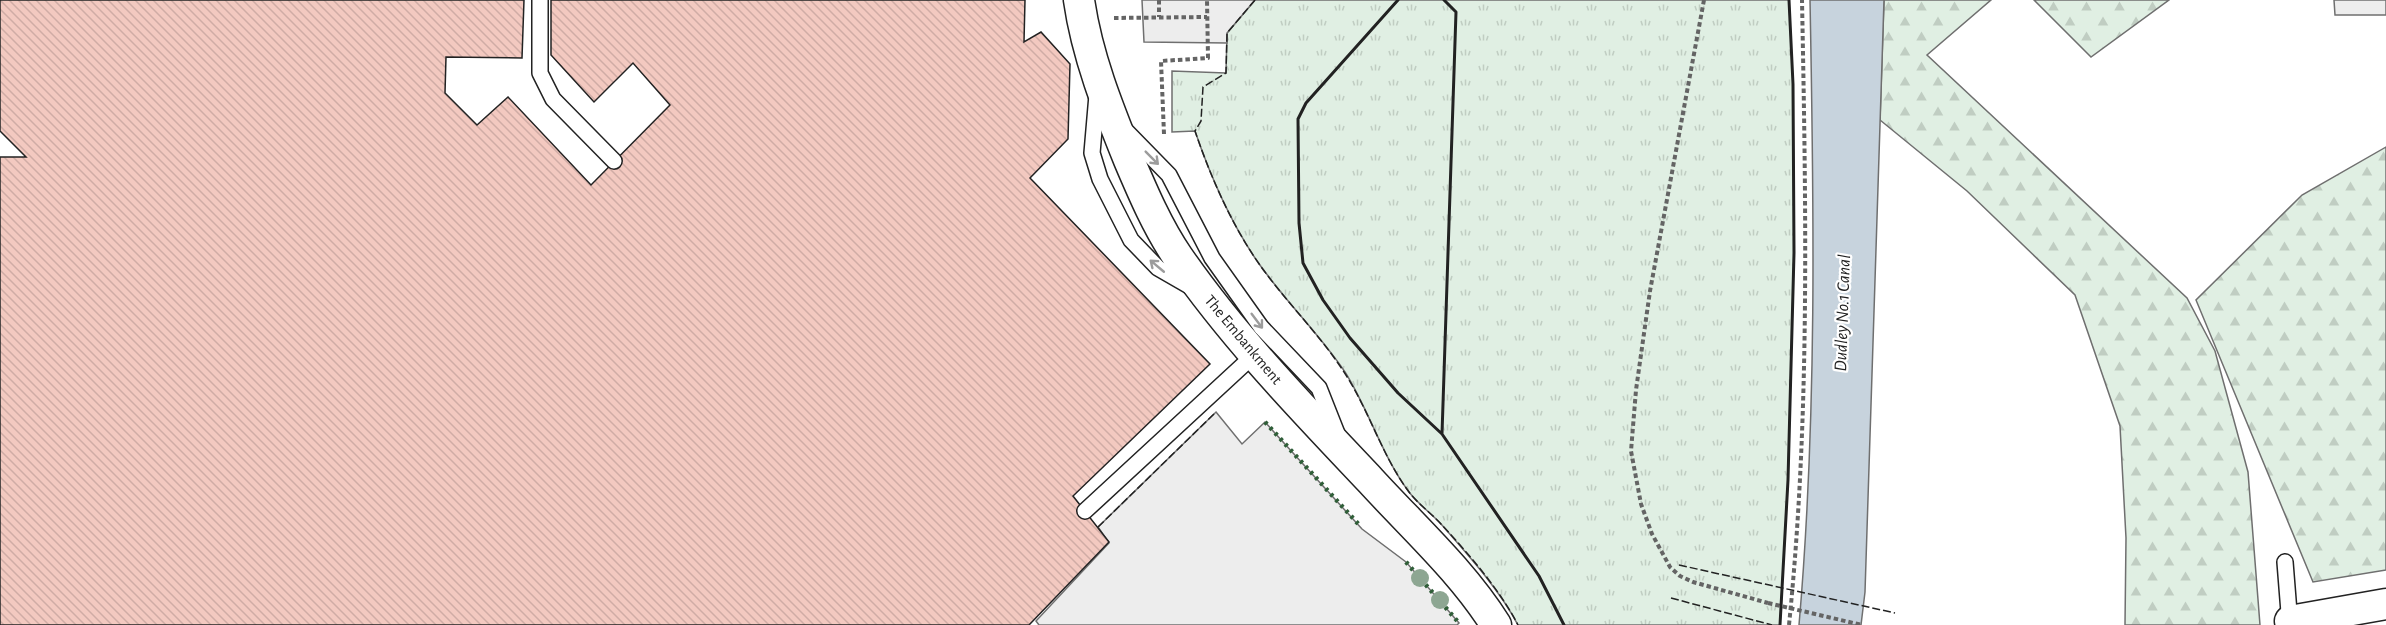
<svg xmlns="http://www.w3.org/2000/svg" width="2386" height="625" viewBox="0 0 2386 625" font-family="'Alegreya Sans',sans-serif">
  <defs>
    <pattern id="grass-tufts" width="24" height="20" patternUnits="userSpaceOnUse" patternTransform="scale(1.5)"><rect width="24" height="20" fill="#e0efe3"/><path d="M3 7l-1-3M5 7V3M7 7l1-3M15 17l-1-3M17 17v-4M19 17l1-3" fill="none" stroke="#c0cdc2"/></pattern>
    <pattern id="forest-firs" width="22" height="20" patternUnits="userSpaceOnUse" patternTransform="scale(1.5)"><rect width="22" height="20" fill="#e0efe3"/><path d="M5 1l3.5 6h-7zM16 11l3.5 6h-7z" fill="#c0cdc2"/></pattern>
    <pattern id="building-back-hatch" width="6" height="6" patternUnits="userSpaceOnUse" patternTransform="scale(1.5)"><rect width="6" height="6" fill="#f3c9c0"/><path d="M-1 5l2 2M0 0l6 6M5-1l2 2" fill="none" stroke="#d0aca5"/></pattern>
  </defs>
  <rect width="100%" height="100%" fill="#fff"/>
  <path fill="url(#grass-tufts)" stroke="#6f6f6f" stroke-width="1.5" d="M1255 0H1789L1793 84 1794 253 1788 480 1780 625H1518C1499 589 1468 555 1441 524 1431 513 1418 504 1409 492 1382 456 1369 410 1345 372 1318 332 1282 298 1255 258 1229 219 1210 175 1195 131L1172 132V71L1226 73 1227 33Z"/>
  <path fill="url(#forest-firs)" stroke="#6f6f6f" stroke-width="1.5" d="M1884 0H1991L1927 55 2187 298 2215 351 2248 472 2260 625H2125L2126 538 2120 426 2075 295 1967 191 1880 120Z
    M2034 0H2169L2091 57Z
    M2386 147V570L2313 582 2196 300 2302 195Z"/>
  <path fill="#ededed" stroke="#6f6f6f" stroke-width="1.5" d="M1142 0H1255L1227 33V43L1144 42Z
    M2334 0H2386V15H2335Z
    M1216 412 1242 444 1265 422 1362 529 1406 562 1459 623 1457 625H1039L1036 621 1109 543 1098 527Z"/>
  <path fill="#c7d3dd" stroke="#6f6f6f" stroke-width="1.5" d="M1810 0H1884L1865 592 1861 625H1799C1817 417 1814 208 1810 0Z"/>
  <path fill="url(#building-back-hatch)" stroke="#222" stroke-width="1.5" d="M0 0H524L522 58 446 57 445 93 477 125 508 97 591 185 670 105 633 63 594 102 551 55V0H1025L1024 42 1041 32 1070 64 1068 139 1030 178 1210 364 1073 496 1109 542 1029 625H0V157H26L0 131Z"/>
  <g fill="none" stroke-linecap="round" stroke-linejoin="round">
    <g stroke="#222" stroke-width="18">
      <path id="lane" d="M540 0V73L553 99 614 161
        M1097 95 1092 153 1100 179 1131 240 1158 268 1191 287
        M1126 131 1169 175 1212 258 1261 327 1319 388 1338 436
        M1085 511 1254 355
        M2285 562 2290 625"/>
    </g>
    <g stroke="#222" stroke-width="33">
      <path id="street" d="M1079 0C1087 56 1108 108 1129 160 1143 193 1158 228 1178 257 1234 338 1304 410 1371 481 1414 528 1462 571 1496 625
        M2290 621 2386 604"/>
    </g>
    <path stroke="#646464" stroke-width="4" stroke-dasharray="4.5 3" stroke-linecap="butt" d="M1159 0V17
      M1704 0 1650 291 1636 390 1631 451 1641 504 1652 534 1670 567 1680 576 1693 582 1768 603
      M1114 18 1207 17
      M1164 134 1161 61 1208 58 1207 0
      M1789 625C1810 418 1806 208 1802 0"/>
    <use href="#lane" stroke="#fff" stroke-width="15"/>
    <use href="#street" stroke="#fff" stroke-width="30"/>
    <path stroke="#646464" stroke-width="4" stroke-dasharray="4.5 3" stroke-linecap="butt" d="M1768 603 1862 625"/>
    <path stroke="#2f5e38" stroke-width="4.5" stroke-dasharray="3 4.5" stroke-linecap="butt" d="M1265 422 1361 527
      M1406 562 1459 623"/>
    <path stroke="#222" stroke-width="1.5" stroke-dasharray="8 3" stroke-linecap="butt" d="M1255 0 1227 33 1226 73 1203 87 1201 121 1195 131C1210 175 1229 219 1255 258 1282 298 1318 332 1344 372 1369 410 1382 456 1409 492 1418 504 1431 513 1441 524 1468 553 1500 590 1518 625
      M1098 527 1216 412
      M1679 565 1895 613
      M1671 598 1772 625"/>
    <path stroke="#222" stroke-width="3" d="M1398 0 1306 103 1298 119 1299 223 1303 263 1323 300 1350 338 1398 393 1442 434 1539 576 1564 625
      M1442 434 1456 12 1444 0
      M1780 625 1788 480 1794 253 1793 84 1789 0"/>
  </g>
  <g fill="#8da692">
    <circle cx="1420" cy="578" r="9"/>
    <circle cx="1440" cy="600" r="9"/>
  </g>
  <defs><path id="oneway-shaft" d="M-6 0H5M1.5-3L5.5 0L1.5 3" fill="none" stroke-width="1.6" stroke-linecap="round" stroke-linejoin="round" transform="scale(1.5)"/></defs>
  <g stroke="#9c9c9c">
    <use href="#oneway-shaft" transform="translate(1152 158) rotate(45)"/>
    <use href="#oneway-shaft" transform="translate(1157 266) rotate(-140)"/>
    <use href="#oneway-shaft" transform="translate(1257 321) rotate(53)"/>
  </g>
  <g text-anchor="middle" stroke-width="4.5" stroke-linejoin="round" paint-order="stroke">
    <g font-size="16" fill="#222" stroke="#fff">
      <text transform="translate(1244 339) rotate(50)" y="6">The Embankment</text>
    </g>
    <g font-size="18" font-style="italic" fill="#222" stroke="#fff">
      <text transform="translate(1842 313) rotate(-88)" y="6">Dudley No.1 Canal</text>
    </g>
  </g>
</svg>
